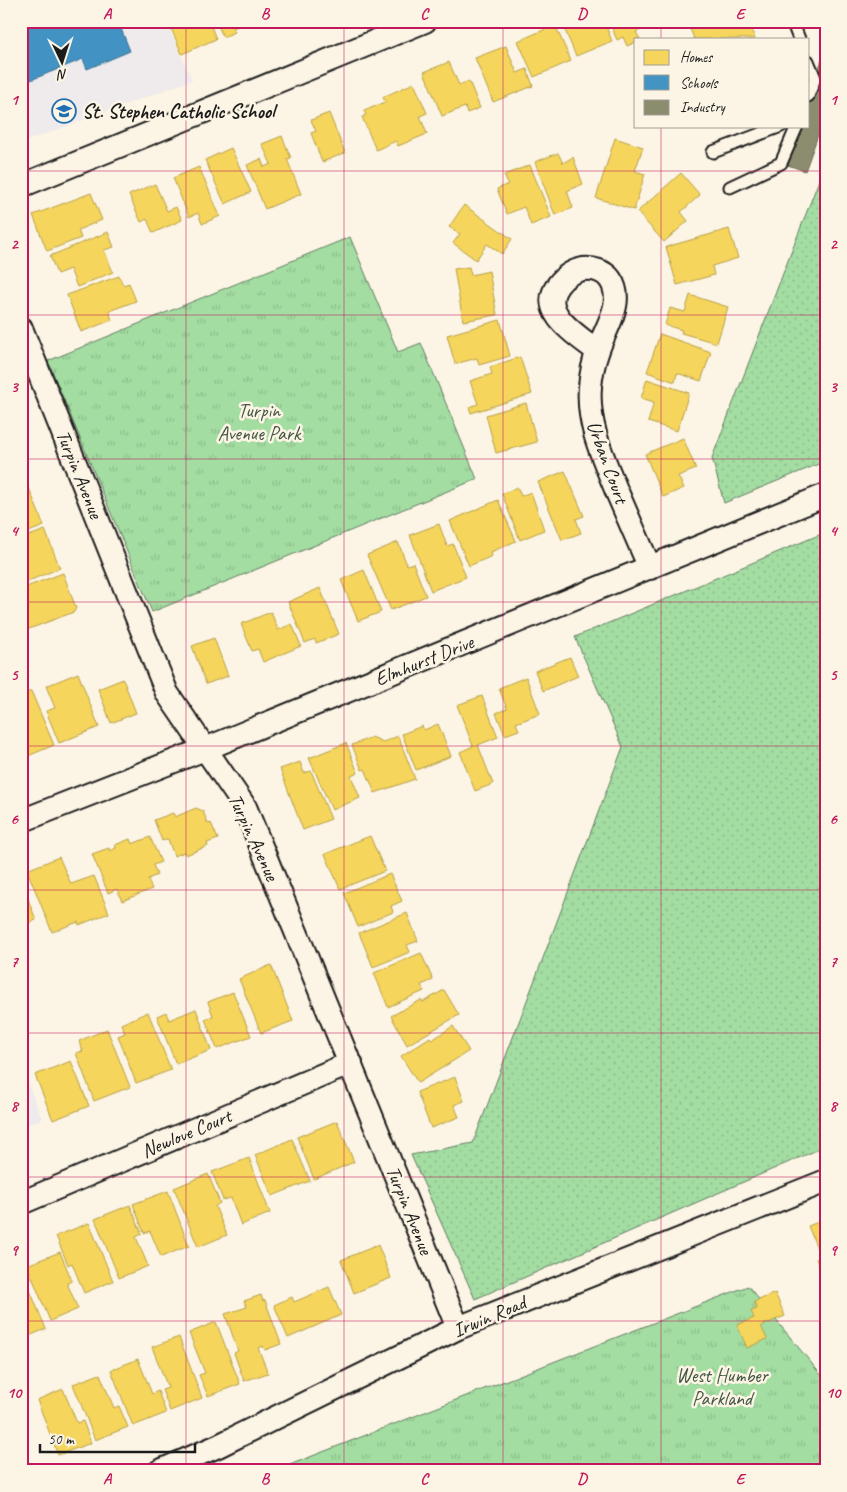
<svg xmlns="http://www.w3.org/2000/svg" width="847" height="1492" viewBox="0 0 847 1492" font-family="Caveat,sans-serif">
  <defs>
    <pattern id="grass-dots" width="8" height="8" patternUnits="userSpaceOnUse" patternTransform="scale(1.25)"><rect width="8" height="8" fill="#a3dda2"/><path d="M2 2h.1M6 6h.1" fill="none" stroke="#8cbd8b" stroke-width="1.8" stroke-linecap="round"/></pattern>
    <pattern id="park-tufts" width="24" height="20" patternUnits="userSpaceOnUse" patternTransform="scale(1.25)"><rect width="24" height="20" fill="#a3dda2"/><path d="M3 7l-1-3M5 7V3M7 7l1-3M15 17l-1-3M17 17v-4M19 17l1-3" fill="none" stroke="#8cbd8b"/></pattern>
  </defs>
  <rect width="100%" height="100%" fill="#fcf5e5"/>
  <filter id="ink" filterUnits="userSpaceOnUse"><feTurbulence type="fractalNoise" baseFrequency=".02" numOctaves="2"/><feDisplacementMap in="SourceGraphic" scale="10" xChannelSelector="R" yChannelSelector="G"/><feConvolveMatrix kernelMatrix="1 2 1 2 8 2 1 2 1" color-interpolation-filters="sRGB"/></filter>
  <g filter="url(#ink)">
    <path fill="#efeaeb" d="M21 21H166L192 80 21 143Z
      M21 1066 42 1119 21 1127Z"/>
    <path fill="url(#grass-dots)" stroke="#607c5f" d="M826 162V461L724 503 712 458Z
      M826 532V1146L475 1299 411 1155 473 1143 623 747 575 637Z"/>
    <path fill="url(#park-tufts)" stroke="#607c5f" d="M350 237 398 352 421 343 477 479 152 612 48 361Z
      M748 1286 826 1381V1471H274Z"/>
    <path fill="#f6d55c" stroke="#b59e49" d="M168 21H209L216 39 182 54Z
      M216 21H251L233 28 235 32 223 37Z
      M561 21H604L612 41 576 56Z
      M609 21H653L655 24 636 32 640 39H636V42L627 46 623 37 617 40Z
      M687 21H748L755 39H694Z
      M555 25 571 61 534 77 518 41Z
      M506 46 517 73 527 69 533 86 493 102 475 58Z
      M449 62 459 85 469 81 480 108 467 113 465 107 442 116 424 72Z
      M414 83 427 113 420 116 427 134 398 146 396 141 376 150 362 117 366 115 364 111 385 102 383 97Z
      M329 113 345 153 322 162 311 133 316 131 311 120Z
      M282 136 291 158 287 159 301 194 265 209 247 165 261 159 264 167 271 164 262 144Z
      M615 138 643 147 635 171 645 174 634 210 596 198Z
      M231 148 251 192 225 204 205 160Z
      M558 153 563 163 573 157 583 184 567 191 573 208 555 215 535 162Z
      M530 165 551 217 531 225 524 207 507 214 497 189 508 184 504 175Z
      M199 167 220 216 202 224 198 213 189 217 173 178Z
      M681 173 700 195 681 212 688 221 664 242 637 212Z
      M155 184 167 211 176 207 182 220 153 233 147 219 141 222 129 195Z
      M91 193 102 220 78 230 81 238 47 251 33 215Z
      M464 205 512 239 502 254 487 244 476 260 453 243 460 234 449 227Z
      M729 229 738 258 712 266 714 275 677 285 666 247Z
      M108 232 114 247 104 250 113 272 77 287 70 269 57 274 50 256Z
      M469 267 471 275 489 271 497 315 463 321 454 269Z
      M119 276 123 285 129 283 136 301 109 311 112 320 81 332 67 295Z
      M690 295 728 307 717 343 681 333 682 330 665 325 670 308 685 312Z
      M500 320 510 356 479 365 477 358 455 364 447 335Z
      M660 334 711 352 701 381 677 373 675 382 647 372Z
      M520 357 532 394 471 413 469 407 478 404 470 381 492 374 490 367Z
      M647 379 689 393 677 431 648 422 654 402 641 398Z
      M526 403 537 442 496 453 486 415Z
      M683 438 696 469 678 476 684 488 663 497 645 454Z
      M21 470 27 484 21 486Z
      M565 471 584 516 576 519 581 533 562 540 538 482Z
      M517 487 521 496 531 492 544 530 520 540 502 494Z
      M29 488 44 526 21 535V491Z
      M498 500 516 541 491 552 492 556 469 566 450 521Z
      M439 524 447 546 453 544 466 577 431 591 410 535Z
      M45 530 60 568 21 584V539Z
      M398 542 407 565 413 563 426 596 391 610 367 555Z
      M364 570 381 612 358 621 341 580Z
      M63 573 76 608 74 612 21 632V589Z
      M320 588 339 634 316 643 315 639 305 643 288 602Z
      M271 612 278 630 292 624 301 646 263 662 258 649 252 651 241 624Z
      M214 638 228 676 206 684 192 646Z
      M570 657 578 676 543 691 535 671Z
      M78 673 99 727 59 743 46 711 55 708 46 686Z
      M526 677 540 714 516 723 519 730 505 735 496 713 507 709 499 688Z
      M123 679 136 713 111 723 98 689Z
      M31 691 54 745 21 759V695Z
      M482 696 498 737 478 745 493 784 475 791 460 752 473 746 457 705Z
      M438 724 451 756 416 770 402 734 422 726 424 730Z
      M398 736 415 779 375 793 365 769 362 770 352 745 372 737 383 742Z
      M346 743 358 773 351 776 360 798 332 810 309 758Z
      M300 762 304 773 311 771 331 819 303 830 280 769Z
      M196 808 203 811 208 824 211 823 218 839 207 843 208 846 186 855 185 852 174 856 168 839 162 841 154 820 173 813 175 817Z
      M370 836 385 871 340 889 325 854Z
      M150 837 161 862 153 865 157 875 148 879 152 889 122 901 117 889 108 893 92 854 109 848 110 851 116 848 115 845 130 839 132 844Z
      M59 857 71 884 94 876 109 913 79 925 78 922 52 932 27 870Z
      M390 874 402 901 391 906 393 912 358 927 344 893Z
      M22 883 36 920 21 926V884Z
      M407 913 418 941 407 945 410 952 373 967 359 933Z
      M421 953 433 980 421 985 424 991 388 1007 374 973Z
      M271 965 293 1021 261 1033 239 979Z
      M444 990 459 1015 407 1045 391 1016 421 1000 423 1002Z
      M233 992 251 1036 217 1049 205 1019 213 1016 208 1002Z
      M196 1009 211 1050 176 1064 157 1016 166 1012 169 1020Z
      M148 1012 171 1070 136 1083 118 1036 125 1033 121 1024Z
      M453 1026 469 1051 418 1083 401 1056 430 1037 432 1040Z
      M107 1029 130 1087 94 1101 76 1053 83 1051 79 1041Z
      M71 1061 89 1106 53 1120 35 1075Z
      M455 1077 464 1101 454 1105 459 1117 431 1128 417 1092Z
      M337 1121 354 1162 314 1179 297 1137Z
      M292 1139 310 1181 272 1196 255 1155Z
      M249 1158 270 1213 241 1225 231 1198 223 1200 212 1172Z
      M208 1174 220 1203 215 1206 227 1235 198 1247 174 1188Z
      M168 1191 189 1246 161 1257 150 1231 144 1233 133 1204Z
      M130 1205 142 1234 136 1237 148 1266 119 1278 95 1219Z
      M826 1219V1251L819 1253 808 1226Z
      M89 1223 113 1281 84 1293 72 1263 68 1265 56 1236Z
      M378 1245 391 1278 354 1293 341 1260Z
      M60 1252 72 1281 67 1283 78 1309 50 1321 27 1265Z
      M826 1255V1284L816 1259Z
      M24 1276 46 1329 21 1339V1278Z
      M329 1287 341 1315 288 1338 274 1305 292 1297 294 1302Z
      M775 1293 785 1316 761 1326 767 1339 747 1348 737 1325 754 1318 751 1311 757 1309 754 1302Z
      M261 1295 263 1301 265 1300 281 1344 265 1350 263 1346 258 1348 268 1373 244 1381 234 1353 238 1351 225 1314 247 1307 244 1301Z
      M216 1322 240 1384 208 1396 199 1375 205 1373 189 1333Z
      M179 1337 202 1398 170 1411 162 1390 168 1388 152 1347Z
      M138 1359 152 1394 158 1391 166 1413 133 1426 111 1370Z
      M100 1374 114 1408 119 1406 128 1427 95 1440 73 1384Z
      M63 1389 77 1423 83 1421 91 1443 58 1455 37 1400Z"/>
    <path fill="#4393c3" stroke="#376f91" d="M21 21H118L130 51 87 69 83 59 21 84Z"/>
    <path fill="#8c8c6e" stroke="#6a6a55" d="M823 57 826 58V113L805 171 785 164 798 126H808V98Z"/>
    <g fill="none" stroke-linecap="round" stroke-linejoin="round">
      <g stroke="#1c1c1c" stroke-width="15">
        <path id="service" d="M792 21 799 39
          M808 61 815 78 808 96
          M713 152 781 126
          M730 187 781 163 797 126"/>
      </g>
      <g stroke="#1c1c1c" stroke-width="26">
        <path id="minor" d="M21 186 425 21
          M21 328 167 693 245 807 458 1328
          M597 351C580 337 537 313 558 285 564 277 572 271 583 269 593 268 604 271 610 279 626 302 605 328 598 350 594 361 591 375 590 387 587 425 603 457 617 492 628 517 639 543 650 568
          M21 821 205 749 826 495
          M21 1203 351 1063
          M160 1471 218 1446 458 1328 826 1181"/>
      </g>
      <use href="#service" stroke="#fcf5e5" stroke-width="11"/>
      <use href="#minor" stroke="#fcf5e5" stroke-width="22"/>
    </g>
  </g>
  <path fill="none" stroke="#c2185b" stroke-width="1" stroke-opacity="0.55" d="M186 21V1471M344 21V1471M503 21V1471M661 21V39M661 126V1471M21 171H826M21 315H826M21 459H826M21 602H826M21 746H826M21 890H826M21 1033H826M21 1177H826M21 1321H826"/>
  <defs>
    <g id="school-ring" transform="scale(1.25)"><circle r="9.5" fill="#fcf5e5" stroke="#1f6fb2" stroke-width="1.5"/><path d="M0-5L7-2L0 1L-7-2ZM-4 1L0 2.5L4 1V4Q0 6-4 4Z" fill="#1f6fb2"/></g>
  </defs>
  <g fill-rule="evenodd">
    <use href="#school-ring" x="64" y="111"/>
  </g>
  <g text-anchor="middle" stroke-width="5" stroke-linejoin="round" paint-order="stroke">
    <g font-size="20" font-weight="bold" fill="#1c1c1c" stroke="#fcf5e5" text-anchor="start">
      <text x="82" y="118">St. Stephen Catholic School</text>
    </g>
    <g font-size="20" fill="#445644" stroke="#fcf5e5">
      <text x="259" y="417">Turpin<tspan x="259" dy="23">Avenue Park</tspan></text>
      <text x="722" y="1382">West Humber<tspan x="722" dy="23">Parkland</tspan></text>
    </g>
    <g font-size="20" fill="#1c1c1c" stroke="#fcf5e5">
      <text transform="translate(608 462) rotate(70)" y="7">Urban Court</text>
      <text transform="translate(80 474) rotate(68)" y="7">Turpin Avenue</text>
      <text transform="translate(424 660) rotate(-22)" y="7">Elmhurst Drive</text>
      <text transform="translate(254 837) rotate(65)" y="7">Turpin Avenue</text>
      <text transform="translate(186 1133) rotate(-23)" y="7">Newlove Court</text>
      <text transform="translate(410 1210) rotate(68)" y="7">Turpin Avenue</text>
      <text transform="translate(489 1316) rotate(-23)" y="7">Irwin Road</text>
    </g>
  </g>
  <rect width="847" height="1492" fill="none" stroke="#fcf5e5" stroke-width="55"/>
  <rect x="634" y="38" width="175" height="90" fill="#fcf5e5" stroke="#a29e95"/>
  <rect x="644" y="50" width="25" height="15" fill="#f6d55c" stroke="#a29e95"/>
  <text x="680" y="62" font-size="15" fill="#1c1c1c">Homes</text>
  <rect x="644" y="75" width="25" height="15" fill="#4393c3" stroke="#a29e95"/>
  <text x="680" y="88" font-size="15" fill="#1c1c1c">Schools</text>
  <rect x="644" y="100" width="25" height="15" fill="#8c8c6e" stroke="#a29e95"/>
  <text x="680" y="112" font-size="15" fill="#1c1c1c">Industry</text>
  <g transform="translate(62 62) rotate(176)" stroke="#fcf5e5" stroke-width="4" paint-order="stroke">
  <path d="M0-4L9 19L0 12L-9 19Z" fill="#1c1c1c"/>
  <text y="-8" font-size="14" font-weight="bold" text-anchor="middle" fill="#1c1c1c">N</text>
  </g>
  <path d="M40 1444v8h155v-8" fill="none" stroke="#1c1c1c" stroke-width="2.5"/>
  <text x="48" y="1444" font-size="15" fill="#1c1c1c" stroke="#fcf5e5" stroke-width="4" paint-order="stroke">50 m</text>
  <rect x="28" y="28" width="792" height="1436" fill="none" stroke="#c2185b" stroke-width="2"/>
  <g font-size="16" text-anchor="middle" font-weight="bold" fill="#c2185b">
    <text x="107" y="19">A</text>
    <text x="265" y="19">B</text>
    <text x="424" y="19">C</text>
    <text x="582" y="19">D</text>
    <text x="740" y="19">E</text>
    <text x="14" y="105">1</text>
    <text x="833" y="105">1</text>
    <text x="14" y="249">2</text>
    <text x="833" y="249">2</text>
    <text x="14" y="392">3</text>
    <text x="833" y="392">3</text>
    <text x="14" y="536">4</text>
    <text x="833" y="536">4</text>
    <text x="14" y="680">5</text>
    <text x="833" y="680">5</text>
    <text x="14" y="824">6</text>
    <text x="833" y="824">6</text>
    <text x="14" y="967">7</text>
    <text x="833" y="967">7</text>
    <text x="14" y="1111">8</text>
    <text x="833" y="1111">8</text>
    <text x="14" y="1255">9</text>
    <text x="833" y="1255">9</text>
    <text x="14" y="1398">10</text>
    <text x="833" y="1398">10</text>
    <text x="107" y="1484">A</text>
    <text x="265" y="1484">B</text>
    <text x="424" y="1484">C</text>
    <text x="582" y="1484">D</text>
    <text x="740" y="1484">E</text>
  </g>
</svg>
